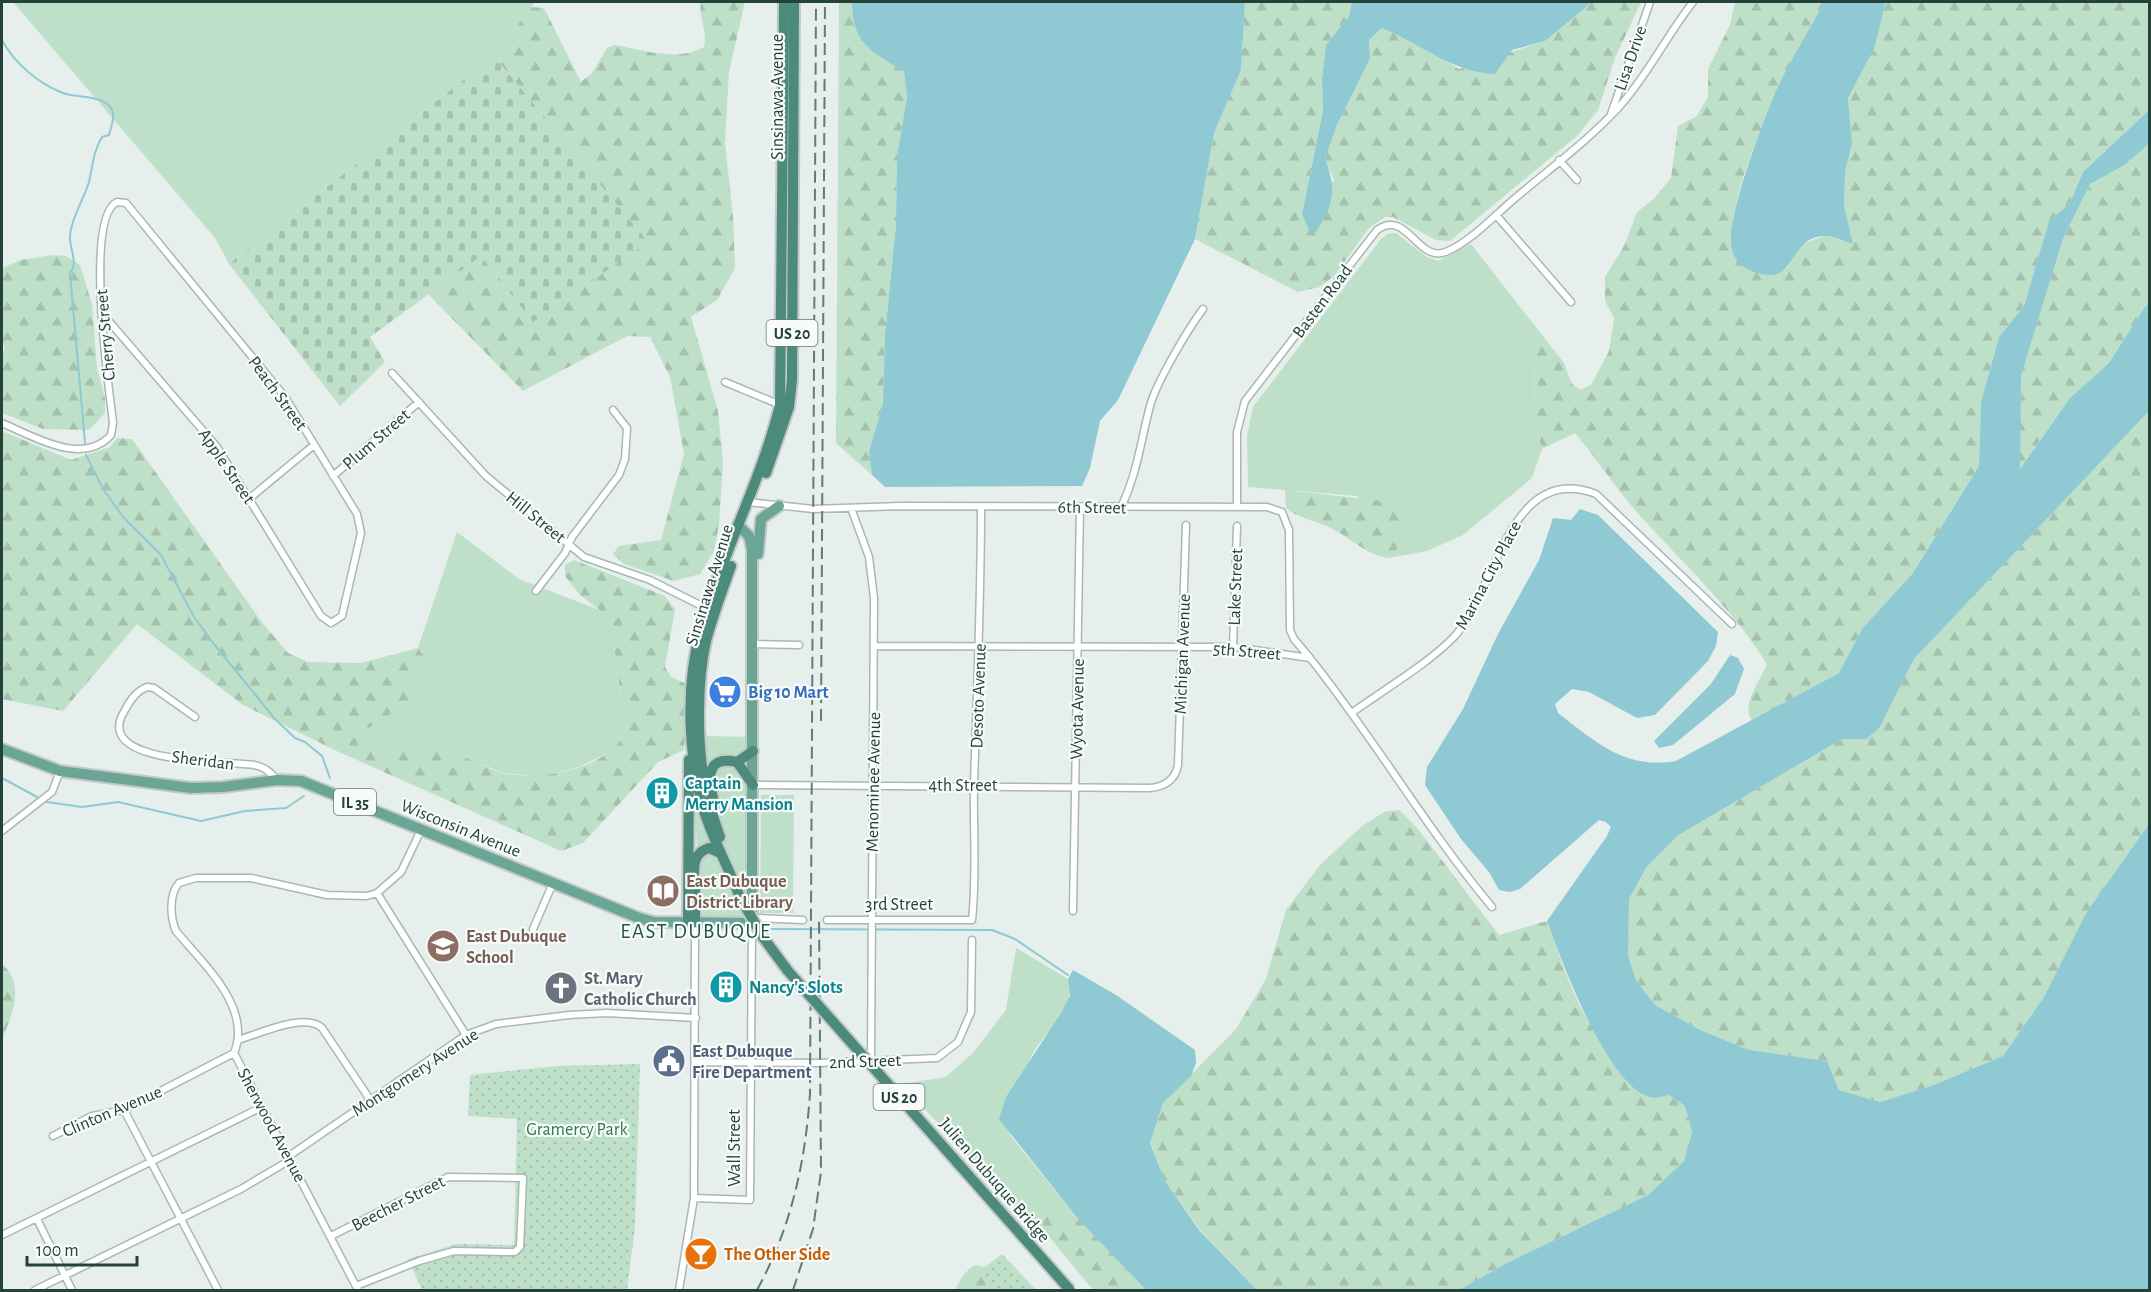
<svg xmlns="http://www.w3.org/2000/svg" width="2151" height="1292" viewBox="0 0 2151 1292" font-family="'Alegreya Sans',sans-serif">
  <defs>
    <pattern id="forest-firs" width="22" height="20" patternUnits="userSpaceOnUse" patternTransform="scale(1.5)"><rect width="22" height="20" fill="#bfe0c8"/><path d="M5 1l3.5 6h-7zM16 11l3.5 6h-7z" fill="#a4c1ad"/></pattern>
    <pattern id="cemetery-stones" width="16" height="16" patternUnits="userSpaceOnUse" patternTransform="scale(1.5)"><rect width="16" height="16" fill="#bfe0c8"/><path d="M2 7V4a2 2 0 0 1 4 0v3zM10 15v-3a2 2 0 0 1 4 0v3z" fill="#a4c1ad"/></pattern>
    <pattern id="park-dots" width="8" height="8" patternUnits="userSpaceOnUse" patternTransform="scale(1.5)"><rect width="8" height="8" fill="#bfe0c8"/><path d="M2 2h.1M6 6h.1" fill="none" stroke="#a4c1ad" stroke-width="1.8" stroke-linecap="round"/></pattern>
  </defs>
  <rect width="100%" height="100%" fill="#e6efeb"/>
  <path fill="#bfe0c8" d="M13 2H535L494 56 229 264 215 238Z
    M1389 233H1396L1425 256 1438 261 1471 244 1546 340 1534 347 1535 424 1542 449 1532 478 1463 535 1427 551 1388 558 1405 541 1356 496 1248 487 1247 436 1253 407 1381 239Z
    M457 532 519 579 602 611 611 619 625 733 614 750 579 767 542 777 504 773 449 752 379 753 363 746 353 737 418 673 424 656 418 648Z
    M706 736 752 737 750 923 702 919 693 787Z
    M761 795H794L793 913H760Z
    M1016 948 1068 979C1079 1010 1039 1035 1029 1061 1021 1085 1016 1111 1010 1135L1079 1220 1068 1211 1042 1221 1046 1233 1024 1217 902 1084 946 1077 974 1052 1006 1010Z"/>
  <path fill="url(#forest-firs)" d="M701 2H745L729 72 725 143 733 216 735 268 717 300 691 317 718 411 723 462 719 525 714 551 700 574 674 581 624 564 613 554 619 546 661 540 684 454 670 377 650 337 627 336 523 391 428 294 481 255 517 96 494 56 531 7 544 8 581 82 592 73 607 48 615 45C641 50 679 62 704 47 708 31 698 18 701 2Z
    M839 2H852C852 41 872 53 905 71L907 97 897 156 896 225 885 335 883 403 869 452 872 475 836 443Z
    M1245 2H1352L1349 16 1326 45 1322 79 1323 111 1302 214 1334 180 1325 158 1337 125 1370 59 1369 40 1383 28 1427 49 1459 69 1545 41 1592 2H1641L1615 58 1598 110 1578 135 1450 241 1436 240 1393 217H1385L1369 228 1335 275 1320 287 1298 292 1195 239 1214 133 1241 70Z
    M1735 2H1824C1794 59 1721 191 1733 254L1787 268 1800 245 1826 235 1853 244 1844 205 1845 172 1852 144 1848 98 1874 49 1886 2H2149V110L2083 172 2070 203 2049 221 2024 306 1999 337 1981 402 1979 466 1913 573 1862 629 1839 673 1753 721C1739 708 1761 679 1767 664 1730 605 1680 561 1635 510 1614 485 1596 458 1575 433L1542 449 1535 424 1534 347 1546 340 1564 363 1572 384 1580 390 1591 385 1609 351 1614 318 1605 301V277L1624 246 1637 212 1654 199 1671 178 1678 126 1697 116 1708 97V69L1730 25Z
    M2149 144V304L2144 308 2109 363 2070 398 2019 470 2021 376 2063 239 2090 184 2123 166Z
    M53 255 66 256 80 265 92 304 97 368 105 398V413L89 430 43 429 2 413V357L5 349 2 339V268L21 260Z
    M2149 411V824L2086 913 2044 997 2003 1056 1931 1086 1880 1102 1839 1090 1827 1061 1749 1050 1700 1030 1655 1005 1636 980 1628 956 1629 899 1646 868 1677 836 1842 739H1867L1880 727 1914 659Z
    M2 431 71 460 110 447 117 438 132 439 261 621 288 653 308 662 361 663 418 648 424 656 412 700 354 737C378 764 417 745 449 752 468 756 485 769 504 773 539 782 605 769 623 736 627 727 612 637 611 619L580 595 565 576V565L574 560 665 596 675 609 665 667 671 677 689 685 684 750 658 762 583 843 561 851 339 752 243 705 137 624 63 711 2 699Z
    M1285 490 1383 501 1397 515 1405 541 1388 558C1364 554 1350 537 1329 527 1313 520 1300 519 1286 508Z
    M1399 810 1418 829 1499 935 1547 921C1557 950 1572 994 1588 1020 1603 1047 1659 1089 1685 1106L1692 1132 1684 1161 1648 1195 1507 1263 1459 1290H1257L1200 1230 1165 1181 1150 1142 1163 1103 1236 1029 1266 979 1286 910 1320 865 1362 826 1384 812Z
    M2 964C26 984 12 1015 2 1039Z
    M1055 1210 1068 1211 1079 1220 1146 1290H1093L1046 1233 1042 1221 1047 1212Z
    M974 1265 986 1267 1008 1290H955L963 1275Z"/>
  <path fill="url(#cemetery-stones)" d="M494 56 648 242 533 322 481 256 370 337 385 362 340 406 229 264Z"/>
  <path fill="url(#park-dots)" d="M640 1064 635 1226 627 1290H422L408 1259 457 1244 514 1245 517 1119 468 1116 470 1075 557 1066Z
    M1002 1254 1036 1290H994L980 1271Z"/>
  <path fill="#8ec9d4" d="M852 2H1245L1241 70 1214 133 1195 239 1118 400 1100 421 1090 468 1082 486 885 487 872 475 869 452 883 403 885 335 896 225 897 156 907 97 904 71C871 52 852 43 852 2Z
    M1352 2H1592L1545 41 1512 50 1495 74C1453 73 1420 43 1382 28L1369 40 1370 59 1337 125 1325 158C1337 190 1334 203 1316 232L1309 230 1302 214 1323 111 1322 79 1326 45 1349 16Z
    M1824 2H1886L1874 49 1848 98 1852 144 1845 172 1844 205 1853 244C1845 242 1835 236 1826 236 1794 234 1794 276 1770 275 1755 274 1738 268 1733 253 1722 228 1760 131 1771 103 1785 68 1807 35 1824 2Z
    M2149 110V144L2123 166 2090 184 2063 239 2021 376 2020 469 2070 398 2109 363 2144 308 2149 304V411L1914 659 1880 727 1867 739H1842L1677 836 1646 868 1629 899 1628 956 1636 980 1655 1005 1700 1030 1749 1050 1827 1061 1839 1090 1880 1102 1931 1086 2003 1056 2044 997 2086 913 2149 824V1290H1459L1507 1263 1648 1195 1684 1161 1692 1132 1685 1106 1669 1095C1664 1096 1655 1099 1650 1097 1608 1087 1561 960 1547 921L1607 836 1611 827 1606 822 1599 820 1520 889 1510 892 1499 890 1489 872 1461 839 1425 785 1427 767 1463 709 1498 634 1539 560 1553 518 1571 520 1580 509 1598 515 1718 632 1716 646 1708 661 1655 715 1637 718 1589 692 1572 689 1555 704 1558 713C1596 742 1625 770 1676 761L1839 673 1862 629 1913 573 1979 466 1981 402 1999 337 2024 306 2049 221 2070 203 2083 172Z
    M1730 655 1738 658 1744 669 1735 694 1673 745 1659 748 1654 741 1711 684Z
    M1073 970 1116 995 1195 1050 1196 1063 1191 1076 1163 1103 1150 1143 1165 1181 1199 1230 1257 1290H1146L1079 1220 999 1119 1006 1097 1061 1013 1070 996 1068 979Z"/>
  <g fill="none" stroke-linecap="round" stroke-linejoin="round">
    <path stroke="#8ec9d4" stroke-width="2" d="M2 40C14 63 39 84 63 93 76 98 103 95 111 108 116 115 111 127 109 135L102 137C93 152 93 165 89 182 84 199 71 218 70 236 69 248 79 263 70 273L85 443
      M86 455 103 489 124 518 161 555 194 617 214 644 275 719 295 738 305 742 322 756 330 778
      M2 778 37 797
      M47 802 82 807 118 802 201 821 245 811 286 808 304 796
      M769 929 992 930 1015 939 1068 975"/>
    <g stroke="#a8b8b2" stroke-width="9">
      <path id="minor" d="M1611 114 1650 2
        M1559 160 1577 180
        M1496 215 1571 302
        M392 373 486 476 584 557 650 580 708 609
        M725 382 783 406
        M2 423C33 436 82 467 111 435L113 423C109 387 84 218 117 202L126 203 285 397 357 514 361 533 342 616 331 623 321 616 217 447 101 312
        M333 476 419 402
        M250 498 314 445
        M747 502 813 509 901 506 1267 507 1282 512 1289 530 1290 630 1294 639 1310 658
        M1237 505V432L1245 401 1377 230C1408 208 1418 266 1448 251 1472 240 1493 217 1513 200 1548 170 1588 141 1619 107 1648 75 1667 35 1693 2
        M851 508 869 557 874 598 871 1060
        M1121 508C1138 471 1140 444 1150 406 1156 383 1188 329 1203 309
        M536 591 565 553 572 537 619 475 625 459 627 428 613 410
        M753 644 799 645
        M874 646 1233 647 1310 658C1374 738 1426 828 1492 907
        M1233 647 1237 526
        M1353 712C1385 689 1426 665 1453 638 1496 594 1508 460 1596 494L1732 624
        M195 717 154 688 147 687C136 691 130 700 125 710 89 766 230 761 254 765 265 767 270 772 277 780
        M753 785 1149 788C1164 787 1175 781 1178 765L1186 525
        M2 831 52 792 60 771
        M377 893 466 1035
        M1073 911 1080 507
        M827 920H972C977 874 973 829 974 783 977 691 981 599 981 507
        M533 929 553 883
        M238 1040C259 1034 305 1012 322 1028L371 1101
        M695 1062 819 1063 937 1058 958 1042 971 1012 972 940
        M124 1110 218 1290
        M53 1136 92 1116 124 1110 234 1053
        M289 1156 466 1035 496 1024 569 1015 607 1013 696 1018
        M694 1198 750 1200 752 923 758 918 803 920
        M37 1219 72 1290
        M2 1235 262 1107
        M331 1236 448 1177 523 1178 520 1247 515 1252 454 1251 419 1261 356 1286
        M35 1290 241 1189 290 1160
        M358 1290 234 1053C253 1007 202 963 176 931 170 917 169 894 179 883L196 878H251L327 895 367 896 377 893 401 872 421 830
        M679 1290 694 1198 695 922"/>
    </g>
    <g stroke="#c2cac8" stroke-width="14">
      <path id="primary" d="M758 554 761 519 779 506
        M2 749 60 771 191 788 223 787 277 780 301 781 639 918 654 922 752 923V549L749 536 738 525"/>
    </g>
    <g stroke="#c2cac8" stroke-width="14">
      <path id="trunk" d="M766 473 789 407 792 380 794 2
        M737 762 753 751
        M704 780C697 740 697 681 706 641 713 615 722 591 731 566
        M708 801 720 837
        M715 807C710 786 701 754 737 762L753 785
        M694 873C694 861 696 852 709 848L720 853
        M695 889V922
        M739 895C728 866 713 840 704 811 688 755 685 686 701 629 722 553 761 482 780 405L784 2
        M688 922 689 760"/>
    </g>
    <use href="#minor" stroke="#fff" stroke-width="6"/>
    <use href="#primary" stroke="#6aa596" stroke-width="10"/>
    <use href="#trunk" stroke="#4c8a7c" stroke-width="10"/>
    <path stroke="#5f7d75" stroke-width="2" stroke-dasharray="12 6" stroke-linecap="butt" d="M821 721 825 2
      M757 1290C791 1228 805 1164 810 1094L816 2
      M793 1290 813 1229 821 1172 819 916"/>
    <g stroke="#c2cac8" stroke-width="14" stroke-linecap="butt">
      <path id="trunk-bridge" d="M739 895 762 936 788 971 1070 1290"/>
    </g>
    <use href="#trunk-bridge" stroke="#4c8a7c" stroke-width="10"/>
  </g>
  <defs>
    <g id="supermarket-disc" transform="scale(1.725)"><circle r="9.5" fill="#3f7fe0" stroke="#f7fbf9"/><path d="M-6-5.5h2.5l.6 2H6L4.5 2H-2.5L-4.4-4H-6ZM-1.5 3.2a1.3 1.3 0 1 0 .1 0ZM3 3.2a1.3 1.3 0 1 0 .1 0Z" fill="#fff"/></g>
    <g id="building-disc" transform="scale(1.725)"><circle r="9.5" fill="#0f9aa8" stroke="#f7fbf9"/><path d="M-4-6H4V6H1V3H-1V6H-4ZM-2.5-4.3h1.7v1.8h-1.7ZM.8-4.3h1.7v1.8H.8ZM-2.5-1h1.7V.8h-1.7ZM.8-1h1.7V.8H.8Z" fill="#fff"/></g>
    <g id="library-disc" transform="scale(1.725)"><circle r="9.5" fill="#8d6e63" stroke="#f7fbf9"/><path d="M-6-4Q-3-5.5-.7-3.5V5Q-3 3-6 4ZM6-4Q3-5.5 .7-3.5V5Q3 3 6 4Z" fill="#fff"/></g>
    <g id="school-disc" transform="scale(1.725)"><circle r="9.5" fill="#8d6e63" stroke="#f7fbf9"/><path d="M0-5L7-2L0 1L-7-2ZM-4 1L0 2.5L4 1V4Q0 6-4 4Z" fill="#fff"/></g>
    <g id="church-disc" transform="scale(1.725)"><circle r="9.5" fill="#6b7280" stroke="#f7fbf9"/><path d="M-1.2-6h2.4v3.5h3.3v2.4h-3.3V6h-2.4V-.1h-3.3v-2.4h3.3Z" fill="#fff"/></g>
    <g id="civic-disc" transform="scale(1.725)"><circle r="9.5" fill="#5c6f8a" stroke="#f7fbf9"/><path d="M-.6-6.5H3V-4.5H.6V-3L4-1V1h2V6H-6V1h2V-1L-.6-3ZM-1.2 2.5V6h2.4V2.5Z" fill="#fff"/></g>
    <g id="bar-disc" transform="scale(1.725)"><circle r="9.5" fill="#e8710a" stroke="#f7fbf9"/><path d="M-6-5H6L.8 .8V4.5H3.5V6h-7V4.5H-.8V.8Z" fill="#fff"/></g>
  </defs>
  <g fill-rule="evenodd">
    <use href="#supermarket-disc" x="725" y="692"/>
    <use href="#building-disc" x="662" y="793"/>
    <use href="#library-disc" x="663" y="891"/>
    <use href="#school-disc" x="443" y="946"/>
    <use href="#building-disc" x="726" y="987"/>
    <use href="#church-disc" x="561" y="988"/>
    <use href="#civic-disc" x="669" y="1061"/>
    <use href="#bar-disc" x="701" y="1254"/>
  </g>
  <g text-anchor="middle" stroke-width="4.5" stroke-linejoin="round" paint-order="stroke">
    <g fill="#f7fbf9" stroke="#637a73" stroke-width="1.5">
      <rect x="766.5" y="320" width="51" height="26" rx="4.5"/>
      <rect x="334" y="789" width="42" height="26" rx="4.5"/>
      <rect x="873.5" y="1084" width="51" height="26" rx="4.5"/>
    </g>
    <g font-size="16" font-weight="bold" fill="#24423a">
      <text x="792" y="339">US 20</text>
      <text x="355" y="808">IL 35</text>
      <text x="899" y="1103">US 20</text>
    </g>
    <g font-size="18" fill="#24423a" stroke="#f7fbf9">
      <text transform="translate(1630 58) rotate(-71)" y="6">Lisa Drive</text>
      <text transform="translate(777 97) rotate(-90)" y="6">Sinsinawa Avenue</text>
      <text transform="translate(1322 301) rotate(-53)" y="6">Basten Road</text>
      <text transform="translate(105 335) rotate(-95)" y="6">Cherry Street</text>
      <text transform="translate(278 393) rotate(54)" y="6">Peach Street</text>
      <text transform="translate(376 439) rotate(-41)" y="6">Plum Street</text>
      <text transform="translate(227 466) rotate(56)" y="6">Apple Street</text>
      <text transform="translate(1092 507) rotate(1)" y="6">6th Street</text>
      <text transform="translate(536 517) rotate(39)" y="6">Hill Street</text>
      <text transform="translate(1488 575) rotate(-62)" y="6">Marina City Place</text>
      <text transform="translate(709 585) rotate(-73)" y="6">Sinsinawa Avenue</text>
      <text transform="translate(1235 587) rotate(-88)" y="6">Lake Street</text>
      <text transform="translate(1247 651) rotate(5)" y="6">5th Street</text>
      <text transform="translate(1182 654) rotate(-88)" y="6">Michigan Avenue</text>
      <text transform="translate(978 696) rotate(-88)" y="6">Desoto Avenue</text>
      <text transform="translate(1077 709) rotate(-89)" y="6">Wyota Avenue</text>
      <text transform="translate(203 760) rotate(7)" y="6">Sheridan</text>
      <text transform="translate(873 782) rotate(-89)" y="6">Menominee Avenue</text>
      <text x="963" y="791">4th Street</text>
      <text transform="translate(461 828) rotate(22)" y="6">Wisconsin Avenue</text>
      <text x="899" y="910">3rd Street</text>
      <text transform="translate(865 1061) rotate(-2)" y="6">2nd Street</text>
      <text transform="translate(415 1072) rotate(-33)" y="6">Montgomery Avenue</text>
      <text transform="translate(112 1111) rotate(-23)" y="6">Clinton Avenue</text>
      <text transform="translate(272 1125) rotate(62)" y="6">Sherwood Avenue</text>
      <text transform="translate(734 1148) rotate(-90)" y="6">Wall Street</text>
      <text transform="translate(995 1180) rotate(49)" y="6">Julien Dubuque Bridge</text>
      <text transform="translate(398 1203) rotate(-27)" y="6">Beecher Street</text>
    </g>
    <g font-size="18" font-weight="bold" fill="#366cbe" stroke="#f7fbf9" text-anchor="start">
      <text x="748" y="698">Big 10 Mart</text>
    </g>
    <g font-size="18" font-weight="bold" fill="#0d838f" stroke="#f7fbf9" text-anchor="start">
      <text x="685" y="789">Captain<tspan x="685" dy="21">Merry Mansion</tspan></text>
      <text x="749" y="993">Nancy's Slots</text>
    </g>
    <g font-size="18" font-weight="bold" fill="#785e54" stroke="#f7fbf9" text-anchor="start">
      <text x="686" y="887">East Dubuque<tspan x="686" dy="21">District Library</tspan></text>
      <text x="466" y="942">East Dubuque<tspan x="466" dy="21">School</tspan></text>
    </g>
    <g font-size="18" font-weight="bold" fill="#5b616d" stroke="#f7fbf9" text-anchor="start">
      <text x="584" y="984">St. Mary<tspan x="584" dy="21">Catholic Church</tspan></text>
    </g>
    <g font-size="18" font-weight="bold" fill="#4e5e75" stroke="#f7fbf9" text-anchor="start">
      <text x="692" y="1057">East Dubuque<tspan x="692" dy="21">Fire Department</tspan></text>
    </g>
    <g font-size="18" fill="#2d7a4b" stroke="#f7fbf9">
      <text x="577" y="1135">Gramercy Park</text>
    </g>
    <g font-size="18" font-weight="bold" fill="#c56008" stroke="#f7fbf9" text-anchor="start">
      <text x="724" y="1260">The Other Side</text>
    </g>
    <g font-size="21" letter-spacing="1.5" fill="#1f5548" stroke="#f7fbf9">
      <text x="696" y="938">EAST DUBUQUE</text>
    </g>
  </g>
  <rect width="2151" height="1292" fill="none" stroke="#24423a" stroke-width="6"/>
  <path d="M27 1256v9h110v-9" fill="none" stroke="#24423a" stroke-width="3"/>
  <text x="36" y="1256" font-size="18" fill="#24423a" stroke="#f7fbf9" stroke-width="4.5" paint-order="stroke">100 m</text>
</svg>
